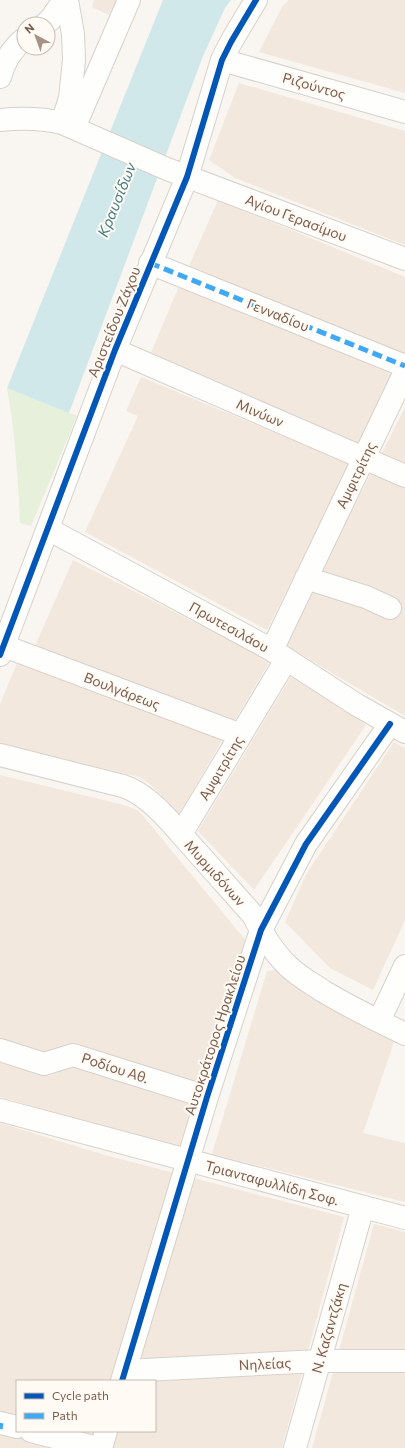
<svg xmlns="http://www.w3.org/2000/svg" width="405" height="1448" viewBox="0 0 405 1448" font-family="Commissioner,sans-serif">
  <rect width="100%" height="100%" fill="#f9f5f0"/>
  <path fill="#f2e8de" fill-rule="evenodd" d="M94 0H117L109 15 92 7Z
    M289 0H405V93L259 52 282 7Z
    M239 83 405 131V245L235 178 209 160Z
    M218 200 405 277V351L403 356 189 266Z
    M179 286 394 375 361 445 150 355Z
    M141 377 350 464 267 630 85 532 138 416 126 411Z
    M405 407V465L381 455Z
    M371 473 405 488V716L283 644 313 586 395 616 401 601 366 587 320 573Z
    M73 560 270 661 234 722 34 648Z
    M18 661 223 739 179 814 150 784 139 777 0 744V704Z
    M292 675 366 725 254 890 198 831Z
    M394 742 405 748V920L373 990 330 968 285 922 307 873Z
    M0 775 124 805 139 811 247 942 203 1085 75 1044 44 1055 0 1041Z
    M276 970 307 995 347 1018 394 1042 363 1133 405 1143V1202L212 1154 267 971Z
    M0 1060 48 1076 72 1067 195 1106 183 1146 77 1119 0 1097Z
    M0 1123 105 1155 344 1217 282 1448H0ZM17 1381H155V1431H17Z
    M374 1224 405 1232V1448H312Z"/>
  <path fill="#e7f0db" d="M7 388 77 416 31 526 20 523C18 477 15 433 7 388Z"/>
  <path fill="#d0e8ea" d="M163 0H231L225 8 203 56 69 413 7 388Z"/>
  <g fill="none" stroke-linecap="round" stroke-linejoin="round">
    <g stroke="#d7d1cb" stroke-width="24">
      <path id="minor" d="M45 24 50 20 64 0
        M222 60 405 112
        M0 77C4 61 12 49 24 39
        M0 120C21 118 41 118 62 123L167 169 405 259
        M62 123 70 98 74 60 73 34 67 0
        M74 128 129 0
        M150 263 405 366
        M115 350 405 476
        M48 529 272 650 357 705 405 732
        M306 578 366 597 390 608
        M4 646 241 735
        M272 650 405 372
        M0 655 115 350 187 177 222 60 231 42 256 0
        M0 755 123 786C151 795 176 829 196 851 215 872 234 894 253 915 262 933 273 952 288 966 298 976 311 983 323 991 349 1007 377 1020 405 1034
        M181 834 286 660
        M379 1021 405 966
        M0 1050 44 1064 73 1055 207 1097
        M0 1110 405 1218
        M125 1371 319 1361H405
        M122 1381 207 1097 261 930 306 844 390 724
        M0 1423 17 1427
        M31 1431 97 1448
        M101 1448 106 1431
        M295 1448 363 1207"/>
    </g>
    <use href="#minor" stroke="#fefefd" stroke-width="22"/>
    <path stroke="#3fa9f5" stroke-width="5" stroke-dasharray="10 5" stroke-linecap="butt" d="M150 263 405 366
      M0 1429 1 1423"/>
    <g stroke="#fffaf3" stroke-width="8">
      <path id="cycleway" d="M0 655 115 350 187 177 222 60 231 42 256 0
        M122 1381 207 1097 261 930 306 844 390 724"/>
    </g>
    <use href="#cycleway" stroke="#0057b8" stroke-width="6"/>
  </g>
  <g text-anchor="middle" stroke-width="4" stroke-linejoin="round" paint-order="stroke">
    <g font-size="14" fill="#7a5c4d" stroke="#fffaf3">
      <text transform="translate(314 86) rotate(16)" y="5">Ριζούντος</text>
      <text transform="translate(296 218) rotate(21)" y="5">Αγίου Γερασίμου</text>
      <text transform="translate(278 315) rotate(22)" y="5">Γενναδίου</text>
      <text transform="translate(114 322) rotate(-68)" y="5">Αριστείδου Ζάχου</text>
      <text transform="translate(260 413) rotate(23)" y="5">Μινύων</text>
      <text transform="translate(356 475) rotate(-64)" y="5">Αμφιτρίτης</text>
      <text transform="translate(229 627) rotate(29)" y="5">Πρωτεσιλάου</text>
      <text transform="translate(122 691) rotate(21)" y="5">Βουλγάρεως</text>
      <text transform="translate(221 768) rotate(-59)" y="5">Αμφιτρίτης</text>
      <text transform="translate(215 873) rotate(48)" y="5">Μυρμιδόνων</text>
      <text transform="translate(215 1035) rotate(-72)" y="5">Αυτοκράτορος Ηρακλείου</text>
      <text transform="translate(115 1068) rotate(18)" y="5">Ροδίου Αθ.</text>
      <text transform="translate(272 1183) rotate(15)" y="5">Τριανταφυλλίδη Σοφ.</text>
      <text transform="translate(329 1328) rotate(-74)" y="5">Ν. Καζαντζάκη</text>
      <text transform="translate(265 1364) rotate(-3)" y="5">Νηλείας</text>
    </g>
    <g font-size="15" font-style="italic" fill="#437c86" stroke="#fffaf3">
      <text transform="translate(117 200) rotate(-68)" y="5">Κραυσίδων</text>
    </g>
  </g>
  <rect x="16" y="1380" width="140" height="52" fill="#fffaf3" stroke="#cabbb1"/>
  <rect x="24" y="1393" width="20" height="6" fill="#0057b8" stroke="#cabbb1"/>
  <text x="52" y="1400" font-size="12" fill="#7a5c4d">Cycle path</text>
  <rect x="24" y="1413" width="20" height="6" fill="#3fa9f5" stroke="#cabbb1"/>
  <text x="52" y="1420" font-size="12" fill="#7a5c4d">Path</text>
  <g transform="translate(36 36) rotate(319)"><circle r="19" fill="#fffaf3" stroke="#cabbb1"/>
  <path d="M0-3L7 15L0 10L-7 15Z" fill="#a69286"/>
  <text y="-6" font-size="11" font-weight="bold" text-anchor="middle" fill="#7a5c4d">N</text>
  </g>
</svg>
